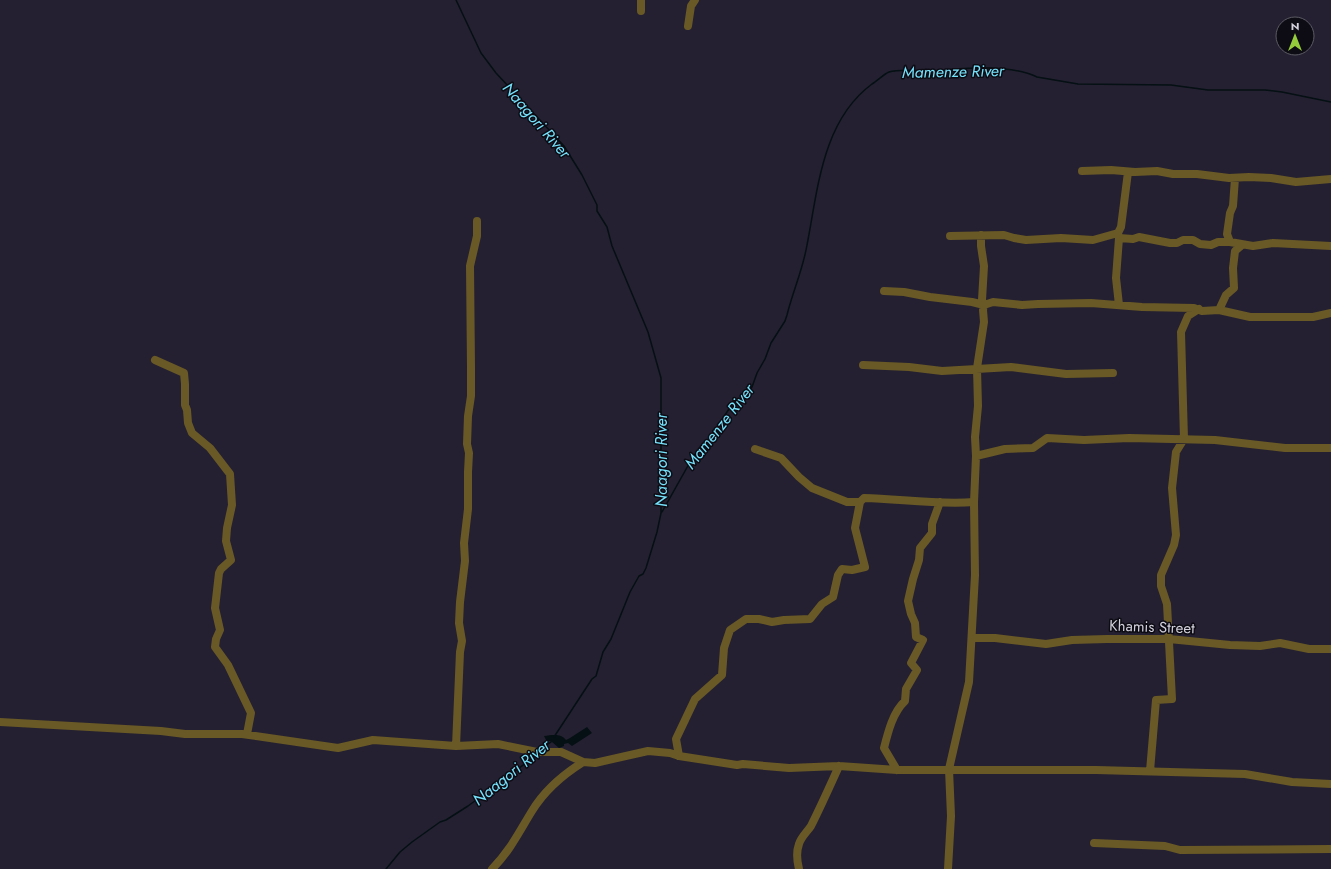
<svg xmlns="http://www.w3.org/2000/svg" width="1331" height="869" viewBox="0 0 1331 869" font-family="Jost,sans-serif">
  <rect width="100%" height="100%" fill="#242031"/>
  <path fill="#041013" d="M587 727 592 733 572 746 568 743 564 744V746L559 748 552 742 546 740 544 736C552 735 561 733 566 740L570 738Z"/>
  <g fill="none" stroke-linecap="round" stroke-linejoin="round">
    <path stroke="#041013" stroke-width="1.5" d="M456 0 481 53 496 73 564 146 582 175 597 205V211L607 227 612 246 648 332 661 378V513L657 532 646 568 643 574 639 576 630 592 611 639 603 652 596 676 592 679 554 737
      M662 512 694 455 701 450 705 445 729 409 741 400 752 387 757 373 765 359 771 343 785 321 787 315C793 291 803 269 807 245 818 189 822 121 872 84 877 81 884 74 889 72 902 68 924 72 938 71 964 67 1013 65 1037 77L1078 84 1171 85 1208 90H1265L1282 92 1331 102
      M541 749 551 742
      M386 869 400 852 412 842 440 822 446 820 468 806 534 757 536 754"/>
    <path stroke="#695926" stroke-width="8" d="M641 0V11
      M688 26 691 6 695 0
      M1082 171 1111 170 1135 172 1157 171 1173 174H1197L1229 178 1249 177 1271 178 1296 182 1331 179
      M1128 172 1121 227 1118 233 1119 238 1133 239 1139 237 1170 243H1177L1183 240H1193L1200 244 1211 245 1218 242H1230
      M1235 178 1233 206 1230 213 1227 234 1230 242 1253 246 1273 243 1331 246
      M950 236 1004 235 1014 238 1026 240 1061 238 1093 240 1118 233
      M884 291 904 292 930 297 972 302 984 305 993 302 1022 305 1038 304 1091 303 1142 307 1194 308 1202 311 1219 310 1250 317H1313L1331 313
      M1119 305 1116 278 1119 238
      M1219 310 1226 295 1234 288 1233 268 1235 251 1242 245
      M155 360 184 373 185 384V405L187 410 188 423 192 433 210 448 230 474 232 505 227 528 226 541 231 560 221 569 219 573 215 608 220 630 216 639 215 647 228 665 251 713 247 734
      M863 365 909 367 942 371 1011 367 1066 374 1113 373
      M755 449 781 458 799 477 812 488 847 502H860L864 498C901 499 938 505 974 502
      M976 456 975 437 978 406 977 368 984 322 983 310 984 305 982 300 984 266 981 246V235
      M972 638H995L1046 644 1072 640 1107 639H1169L1230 645 1260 646 1280 643 1309 649H1331
      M0 722 161 731 185 734H242L338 748 373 740 456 746 498 744 537 752H561L583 762 595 763 648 751 670 753 679 756 737 765 743 764 789 768 839 766 897 770H1096L1245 774 1292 782 1331 784
      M456 746 460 652 462 641 459 623 460 602 465 561 464 543 468 509V472L469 453 467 444 468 416 471 396V367L470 266 477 236V221
      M679 756 676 739 695 699 722 675 724 648 730 630 746 619H759L772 622 784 620 810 619 822 604 833 597 838 575 842 569 852 570 865 567 855 528 860 502
      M897 770 884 748C888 732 893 712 905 701L906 689 917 670 911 663 923 640 916 637 915 623 911 614 908 601 913 579 919 560 920 548 932 533V524L940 502
      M1150 771 1156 700 1172 699 1167 604 1161 586V575L1174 545 1176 535 1172 488 1176 452 1184 439 1181 332 1188 316 1199 309
      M1094 843 1165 846 1180 850 1331 849
      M492 869C510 851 519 832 532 811 544 791 564 774 583 762
      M799 869C797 861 796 852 799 844 801 837 807 832 811 826 821 806 830 786 839 766
      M948 869 951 816 949 769 969 682 975 575 974 502 976 456 1005 449 1033 448 1047 438 1084 440 1129 438 1215 440 1285 448H1331"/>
  </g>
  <g text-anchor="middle" stroke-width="3" stroke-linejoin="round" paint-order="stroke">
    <g font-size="15" fill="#d3d1dc" stroke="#0d0b13">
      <text transform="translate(1152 627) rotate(2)" y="5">Khamis Street</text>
    </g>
    <g font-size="16" font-style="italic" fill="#75e2fc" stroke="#0d0b13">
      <text transform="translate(953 71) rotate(-1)" y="6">Mamenze River</text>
      <text transform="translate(537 120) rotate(49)" y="6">Naagori River</text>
      <text transform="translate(719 426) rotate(-52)" y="6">Mamenze River</text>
      <text transform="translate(661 460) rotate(-90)" y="6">Naagori River</text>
      <text transform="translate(511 772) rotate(-39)" y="6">Naagori River</text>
    </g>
  </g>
  <g transform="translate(1295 36)"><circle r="19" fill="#0d0b13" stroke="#5c5a63"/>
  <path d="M0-3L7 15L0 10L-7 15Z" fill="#95cc3b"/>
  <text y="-6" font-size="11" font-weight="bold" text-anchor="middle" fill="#d3d1dc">N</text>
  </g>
</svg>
